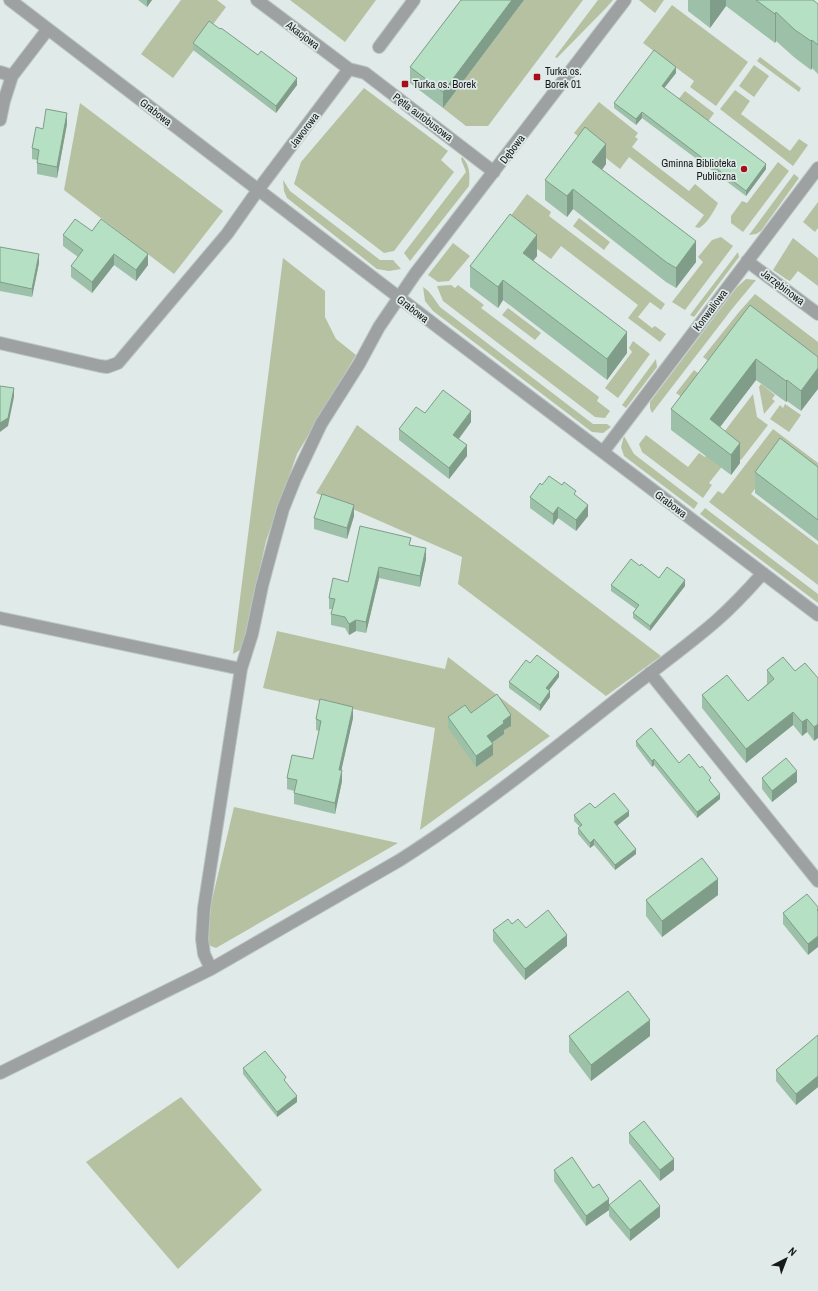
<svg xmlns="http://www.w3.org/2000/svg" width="818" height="1291" viewBox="0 0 818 1291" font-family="'Archivo Narrow',sans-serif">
  <rect width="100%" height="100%" fill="#e0eae9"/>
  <path fill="#b6c1a2" d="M181 0H217L226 7 173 78 141 54Z
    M290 0H376L345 42Z
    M524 0H583L488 126H466L443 108Z
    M598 0H613L606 8 557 58 555 57Z
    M639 0H664L655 13Z
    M672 5 748 62 716 106 690 87 694 81 643 43Z
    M760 57 801 88 799 92 757 61Z
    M754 65 769 76 754 97 739 86Z
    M364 88 448 151 441 160 454 172 394 251 384 253 294 184 301 162Z
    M735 90 750 101 741 114 790 151 799 139 808 145 793 166 720 109Z
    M685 91 714 113 707 123 677 101Z
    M599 102 638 133 635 137 638 139 632 147 689 191 695 184 718 203C714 211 707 224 699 228L695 227 704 215 629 157 620 169 574 133Z
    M80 103 223 211 174 274 64 190Z
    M462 157C470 165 470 175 469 186L410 261 404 253 466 172 461 159Z
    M778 162 789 171 743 232 731 223V216L742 201 747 203Z
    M794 174 799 178 761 231 756 234 749 235Z
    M283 180 290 191 380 260H393L401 269 389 271 377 269 287 198 284 191Z
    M527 194 551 212 549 216 665 304 661 310 650 302 638 317 652 328 655 326 666 334 660 342 628 318 638 305 561 246 551 259 504 225Z
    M818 202V228L815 232 803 222Z
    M579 218 610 242 604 250 573 226Z
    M721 237 733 246 685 310 672 302 703 262 698 257 712 240Z
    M793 238 818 258V286L798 271 790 281 786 279 773 270Z
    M453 243 470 256 449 281 438 282 428 275Z
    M738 252 739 257 694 317 690 315Z
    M283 258 325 291V317L336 339 356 355 297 454 266 541 242 649 233 654Z
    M746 279 756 280 732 309 652 413 650 408V402L737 287Z
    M451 285 455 288 458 285 484 305 481 308 599 397 597 401 610 411 605 418 595 417 443 301 437 286Z
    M423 287C431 292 434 299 440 307L593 424H607L611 427 603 433 592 432 433 311 425 301Z
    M755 294 818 342V369L715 366 703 357 739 312Z
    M508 308 541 333 535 340 502 315Z
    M633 341 650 354 618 398 605 388 632 352 629 348Z
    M656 359 657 367 626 408 622 405Z
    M694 370 705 378 687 401 676 393Z
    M761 384 775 395 772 399 775 401 764 414 759 387Z
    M753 394 757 417 768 425 741 460 732 454 709 483 712 485 703 498 642 452 639 444 646 435 688 467 699 453 705 457Z
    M785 404 801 415 789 432 770 419 780 405 783 408Z
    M357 425 661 656 606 696 458 584 462 557 316 493Z
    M773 429 818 463V477L784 451 751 494 818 545V585L709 502 718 491 723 494Z
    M624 436 634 454 698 503 694 509 624 456 621 447Z
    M705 508 818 594V603L700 514Z
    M277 631 445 669 448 657 550 736 420 830 435 728 263 688Z
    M234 807 398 843 216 948 208 945 211 904Z
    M181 1097 262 1190 178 1269 86 1162Z"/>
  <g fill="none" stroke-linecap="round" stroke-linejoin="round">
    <g stroke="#bcc4c4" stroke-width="14">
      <path id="minor" d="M10 0 439 328 818 615
        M257 0 349 69 365 73 494 172
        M379 47 414 0
        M0 72 12 76
        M0 120 4 101 12 76 48 29
        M747 261 818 314
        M0 343 100 366 107 367 118 363 227 234 258 190 349 69
        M603 452 818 168
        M0 618 241 669
        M650 673 818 881
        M211 969 204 954 202 939 204 908 241 669 252 634 262 586 273 545 283 509 295 479 321 424 359 364 379 327 415 274 625 0
        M0 1073 211 969 400 860C477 811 549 753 621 696 652 671 686 647 716 621 733 606 748 590 763 573"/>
    </g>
    <use href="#minor" stroke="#9da1a2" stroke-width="12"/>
  </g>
  <path fill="#9cc1a8" d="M138 0H152L147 7Z
    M461 0H524L443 108 410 83V67Z
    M688 0H813L818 4V74L812 68 811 70 795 58 776 41 775 43 726 6 710 28 688 11Z
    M193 43 297 85 276 113 193 50Z
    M676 73 664 88 766 169 746 196 642 118 636 125 614 108V103Z
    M67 124 57 178 37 174V160L32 159V148L43 129Z
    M606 164 602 170 696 262 676 288 666 282 573 209 567 217 545 200V180Z
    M92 231 148 265 136 281 114 265 92 293 71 277V266L78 257 63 246V235Z
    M0 247 39 263 32 297 0 291Z
    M537 256 533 261 627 353 607 380 503 300 498 308 470 287V266Z
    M750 305 818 357 801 411 787 401 786 402 756 380 720 427 740 463 731 475 671 430V409Z
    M425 413 471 422 459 439 467 456 449 479 399 440V429Z
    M818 467V541L755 493V472Z
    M542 485 576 496 588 516 576 531 558 518 553 525 530 508V497Z
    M354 516 347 539 314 529V518Z
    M411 545 426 559 420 587 379 578 366 633 356 631 349 635 345 628 331 625V614L333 609H329V598L348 582Z
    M640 566 659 578 685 586 650 631 633 618V613L636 609 611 591V585Z
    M530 663 559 677 549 690 550 697 540 711 509 688V682Z
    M767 670 795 671 818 678 814 741 807 732 802 736 793 725 746 763 702 708V695L748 701 767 684Z
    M471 713 511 726 504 730V734L492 743 493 755 476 767 448 728V717Z
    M353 718 341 770 342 781 335 814 294 804V791L287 789V778L313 759 319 731 316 730V719Z
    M636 741 679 763 700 768 711 783 720 799 697 818 654 765 652 767 636 746Z
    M762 778 797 782 772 802 762 789Z
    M595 808 629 816 617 826 636 854 615 870 594 845 590 848 578 834V828L580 827 574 821V815Z
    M718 895 662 937 646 916V900Z
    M818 907 808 955 783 924V913Z
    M512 924 526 928 567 946 525 980 493 941V930Z
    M818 1035V1087L796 1105 776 1081V1070Z
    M569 1036H650L591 1081 569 1052Z
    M243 1068 286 1083 297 1102 277 1117 243 1074Z
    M629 1133 674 1170 660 1181 629 1143Z
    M554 1170 593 1188 609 1205 660 1217 630 1241 609 1216V1210L586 1226 554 1181Z"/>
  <path fill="#7f9d88" d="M147 0H152L147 7Z
    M512 0H524L443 108V92Z
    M710 0H726V6L710 28Z
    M776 12V41L775 43V14Z
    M812 40V68L811 70V41Z
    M676 67V73L662 91V86Z
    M297 78V85L276 113V106Z
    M642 112V118L636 125V119Z
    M67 113V124L57 178V167Z
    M606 144V164L592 183V162Z
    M766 164V169L746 196V191Z
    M573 189V209L567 217V196Z
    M537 235V256L523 274V253Z
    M696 241V262L676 288V268Z
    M39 254V263L32 297V289Z
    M114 254V265L92 293V282Z
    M148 254V265L136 281V270Z
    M503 280V300L498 308V287Z
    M627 332V353L607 380V359Z
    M756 359V380L710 440V419Z
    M818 368V389L801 411V391Z
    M787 380V401L786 402V381Z
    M14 388V397L8 426 0 432V423Z
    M471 411V422L453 446V435Z
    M740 443V463L731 475V455Z
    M467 445V456L449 479V468Z
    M354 505V516L347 539V528Z
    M588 505V516L576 531V520Z
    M558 507V518L553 525V514Z
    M426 548V559L420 587V576Z
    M379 567V578L366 633V622Z
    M685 580V586L650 631V626Z
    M356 620V631L349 635V624Z
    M559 672V677L546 694V688Z
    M550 691V697L540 711V705Z
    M353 707V718L339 781V770Z
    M793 712V725L746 763V749Z
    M511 715V726L504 730V734L487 746V736L503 721Z
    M807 719V732L802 736V722Z
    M818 724V738L814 741V727Z
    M493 744V755L476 767V756Z
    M654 759V765L652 767V761Z
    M342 770V781L335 814V803Z
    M797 771V782L772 802V791Z
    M720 794V799L697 818V812Z
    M629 811V816L614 828V822Z
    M594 839V845L590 848V843Z
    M636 849V854L615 870V865Z
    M718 879V895L662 937V921Z
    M567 935V946L525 980V969Z
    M818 936V947L808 955V944Z
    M650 1020V1036L591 1081V1065Z
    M818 1076V1087L796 1105V1094Z
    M297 1096V1102L277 1117V1112Z
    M674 1159V1170L660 1181V1170Z
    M609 1199V1210L586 1226V1216Z
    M660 1206V1217L630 1241V1230Z"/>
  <path fill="#b5e0c3" stroke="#7f9d88" d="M461 0H512L443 92 410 67Z
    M756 0H813L818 4V45L812 40 811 41 795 30 776 12 775 14Z
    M209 21 220 29 221 28 258 55 261 51 297 78 276 106 193 43Z
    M654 50 676 67 662 86 766 164 746 191 642 112 636 119 614 103Z
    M46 109 67 113 57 167 37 163 39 150 32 148 36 127 43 129Z
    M585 127 606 144 592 162 696 241 676 268 666 262 573 189 567 196 545 180Z
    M510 214 537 235 523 253 627 332 607 359 503 280 498 287 470 266Z
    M75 219 92 231 101 219 148 254 136 270 114 254 92 282 71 266 83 250 63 235Z
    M0 247 39 254 32 289 0 282Z
    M750 305 818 357V368L801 391 787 380 786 381 756 359 710 419 740 443 731 455 671 409Z
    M0 386 14 388 8 418 0 423Z
    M443 390 471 411 453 435 467 445 449 468 399 429 416 407 425 413Z
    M780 438 818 467V520L755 472Z
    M549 476 562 485 564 482 576 491 574 494 588 505 576 520 558 507 553 514 530 497 540 483 542 485Z
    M322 494 354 505 347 528 314 518Z
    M360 526 411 538 409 545 426 548 420 576 379 567 366 622 356 620 349 624 345 617 331 614 335 599 329 598 333 578 348 582Z
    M631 559 640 566 641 564 659 578 667 567 685 580 650 626 633 613 639 605 611 585Z
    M537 655 559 672 546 688 550 691 540 705 509 682 526 660 530 663Z
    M783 657 795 671 805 663 818 678V724L814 727 807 719 802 722 793 712 746 749 702 695 727 675 748 701 774 679 767 670Z
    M497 694 511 715 503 721 504 723 487 736 493 744 476 756 448 717 465 705 471 713Z
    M320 699 353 707 339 770H342L335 803 294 793 297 780 287 778 292 755 313 759 321 721 316 719Z
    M651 728 679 763 689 754 700 768 702 766 711 778 709 780 720 794 697 812 654 759 652 761 636 741Z
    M786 758 797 771 772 791 762 778Z
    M614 793 629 811 614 822 636 849 615 865 594 839 590 843 578 828 582 825 574 815 590 803 595 808Z
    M702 858 718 879 662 921 646 900Z
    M807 894 818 907V909L817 910 818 911V936L808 944 783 913Z
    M548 910 567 935 525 969 493 930 508 919 512 924 518 919 526 928Z
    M628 991 650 1020 591 1065 569 1036Z
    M818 1035V1076L796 1094 776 1070Z
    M265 1051 286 1077 284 1080 297 1096 277 1112 243 1068Z
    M644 1121 674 1159 660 1170 629 1133Z
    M572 1157 593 1188 599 1184 609 1199 586 1216 554 1170Z
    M640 1180 660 1206 630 1230 609 1205Z"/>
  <g fill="#a60e1a" stroke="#e0eae9" stroke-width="1.5">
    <rect x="533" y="73" width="8" height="8" rx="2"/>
    <rect x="401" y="80" width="8" height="8" rx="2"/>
    <circle cx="744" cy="169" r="4"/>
  </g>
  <g text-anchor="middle" stroke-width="3.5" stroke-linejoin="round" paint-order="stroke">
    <g font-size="11" fill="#161919" stroke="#e0eae9">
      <text transform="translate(303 35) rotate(37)" y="4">Akacjowa</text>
      <text transform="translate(156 112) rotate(38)" y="4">Grabowa</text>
      <text transform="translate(423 117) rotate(37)" y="4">Pętla autobusowa</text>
      <text transform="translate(304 130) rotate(-53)" y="4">Jaworowa</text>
      <text transform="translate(512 149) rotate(-53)" y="4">Dębowa</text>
      <text transform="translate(783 287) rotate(37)" y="4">Jarzębinowa</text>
      <text transform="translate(413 309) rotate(38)" y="4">Grabowa</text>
      <text transform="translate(710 310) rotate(-53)" y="4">Konwaliowa</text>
      <text transform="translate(671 504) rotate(37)" y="4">Grabowa</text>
    </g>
    <g font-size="11" fill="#161919" stroke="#e0eae9" text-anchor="start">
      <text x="545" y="75">Turka os.<tspan x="545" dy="13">Borek 01</tspan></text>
      <text x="413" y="88">Turka os. Borek</text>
      <text x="736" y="167" text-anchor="end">Gminna Biblioteka<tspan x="736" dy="13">Publiczna</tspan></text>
    </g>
  </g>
  <g transform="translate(786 1259) rotate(42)" stroke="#e0eae9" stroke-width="3" paint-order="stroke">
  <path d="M0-3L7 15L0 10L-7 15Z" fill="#161919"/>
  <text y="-6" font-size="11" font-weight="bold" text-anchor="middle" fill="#161919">N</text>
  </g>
</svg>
